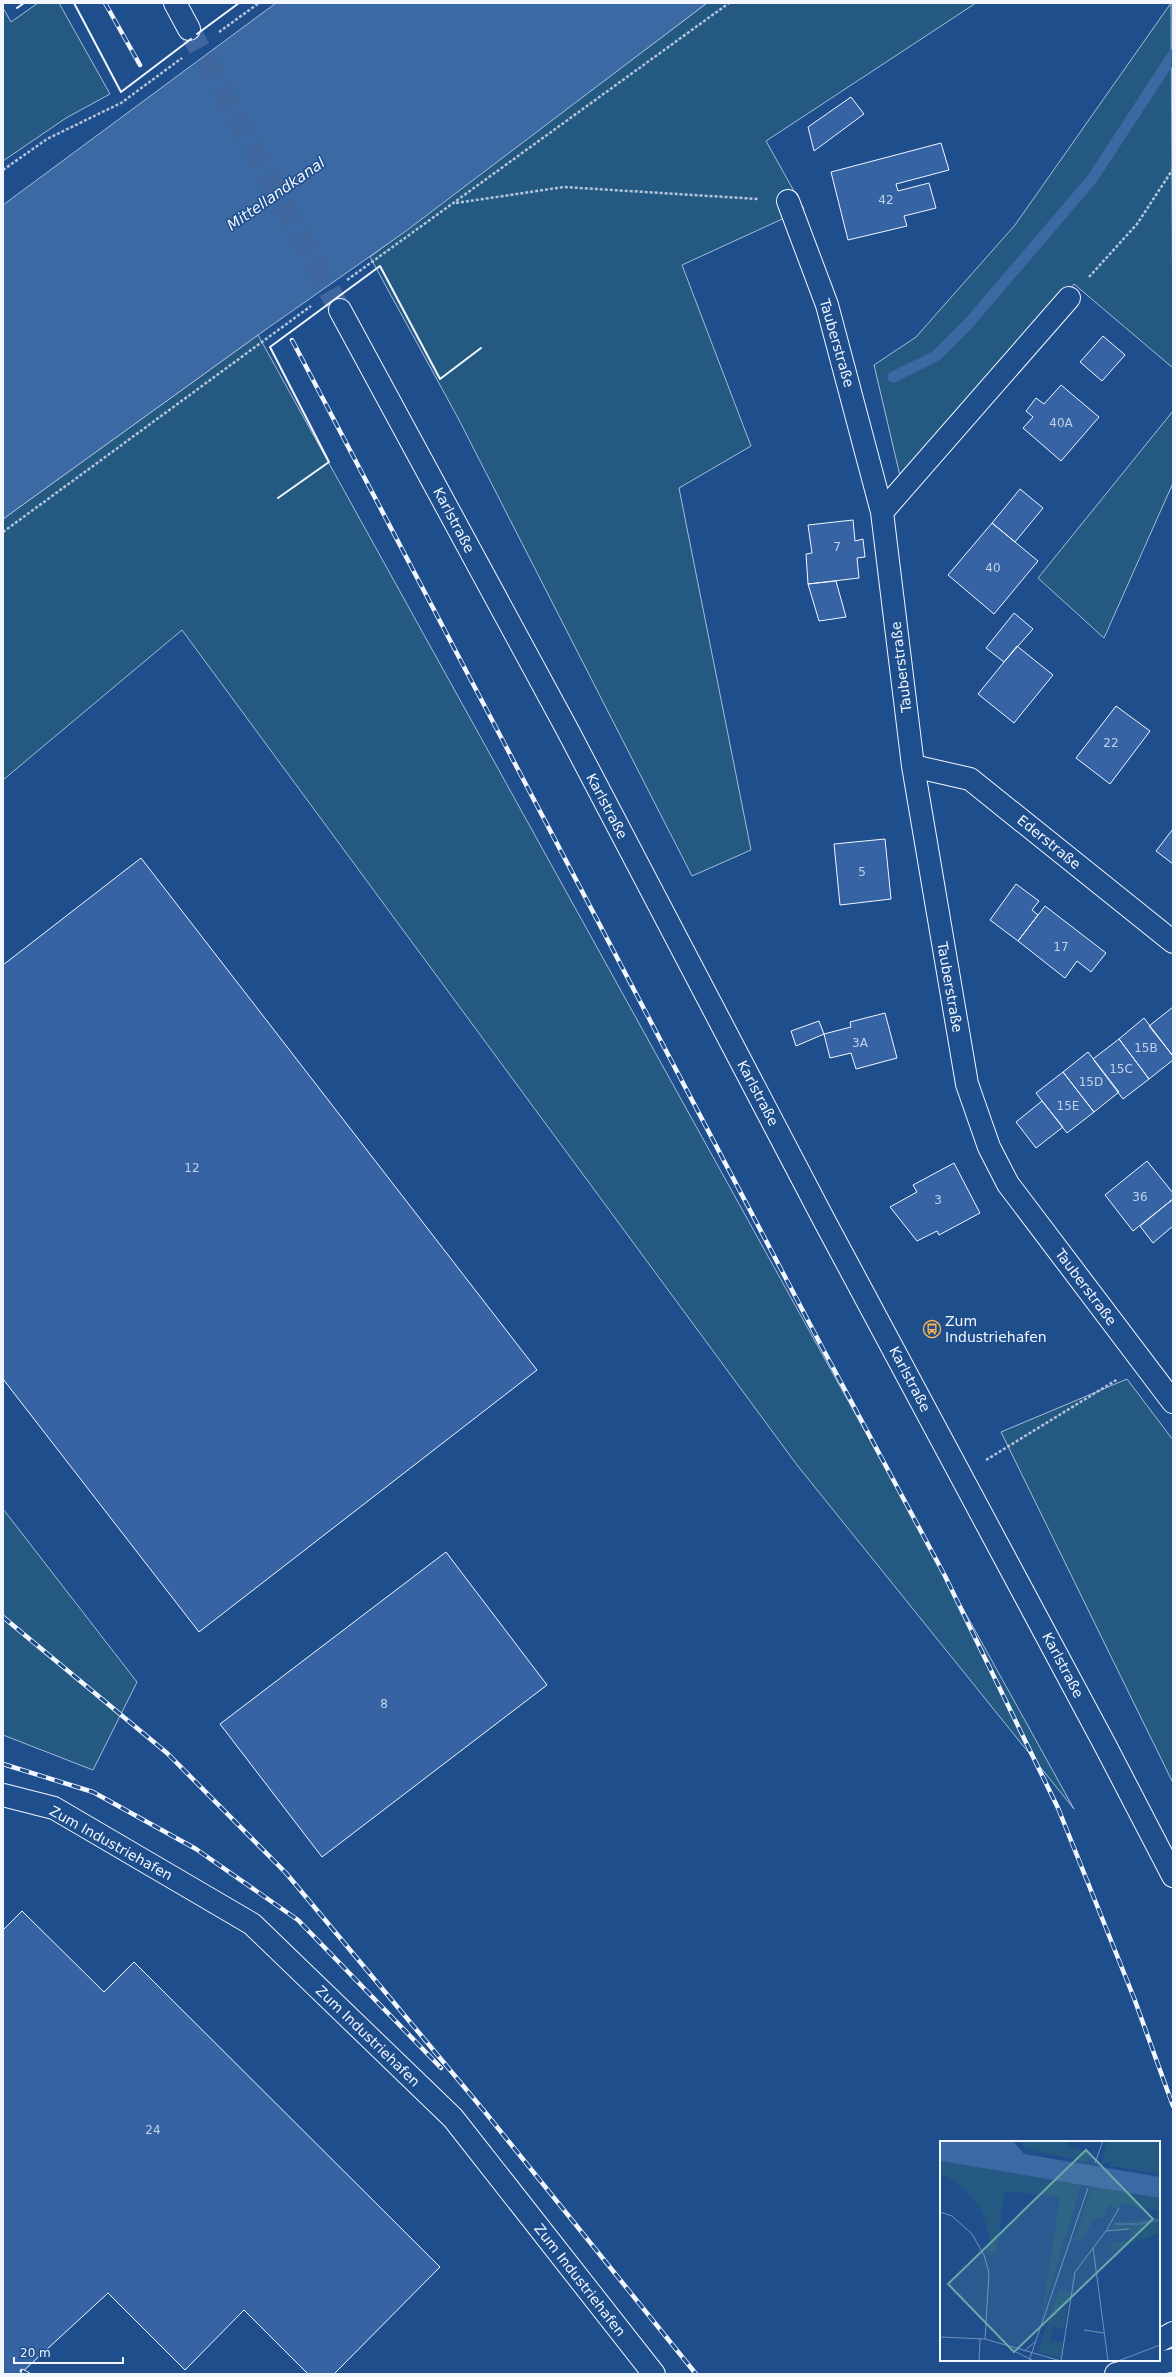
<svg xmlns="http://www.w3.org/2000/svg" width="1176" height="2377" viewBox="0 0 1176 2377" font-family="'DejaVu Sans',sans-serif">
  <rect width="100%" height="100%" fill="#1f4e8c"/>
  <path fill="#245a82" stroke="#a8bbd7" d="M38 3H59L110 94 66 118 3 161V8L11 22Z
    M707 3H976L766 141 804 209 682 265 751 446 679 488 751 850 692 876 458 418 370 257Z
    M1171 3 1173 368 1074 284 901 480 874 365 916 337 1015 225Z
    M258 335 1074 1809 797 1465 182 630 3 780V519Z
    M1173 411V483L1104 638 1038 578Z
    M1127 1379 1173 1440V1783L1001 1432Z
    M3 1509 137 1682 93 1770 3 1735Z"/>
  <path fill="#3b69a3" stroke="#a8bbd7" d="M276 3H707L406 231 258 335 3 519V205Z"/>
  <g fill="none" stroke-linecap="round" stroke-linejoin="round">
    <path stroke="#3b69a3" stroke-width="11" d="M893 377 936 356 969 323 1092 179 1173 55"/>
  </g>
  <path fill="#3563a3" stroke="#f2f6ff" d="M851 97 864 114 814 151 808 127Z
    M941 143 949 170 896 184 898 191 929 183 936 208 904 216 907 226 848 240 831 172Z
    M1103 336 1125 355 1102 381 1080 362Z
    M1061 385 1099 417 1061 461 1023 428 1033 417 1026 411 1036 398 1044 404Z
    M1020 489 1043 508 1015 542 992 523Z
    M853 520 855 541 863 539 865 557 857 558 859 578 808 584 806 554 812 553 808 525Z
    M992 523 1038 561 994 614 948 575Z
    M836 581 846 617 819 621 808 584Z
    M1014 613 1033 629 1004 662 986 648Z
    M1017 646 1053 675 1014 723 978 694Z
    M1116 706 1150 731 1110 784 1076 758Z
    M1173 829V864L1156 851Z
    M885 839 891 899 840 905 834 844Z
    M141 858 537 1370 199 1632 3 1379V965Z
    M1016 884 1039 901 1032 910 1038 915 1018 941 990 920Z
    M1045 906 1106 953 1091 972 1077 961 1065 978 1018 941Z
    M1173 1007V1056L1149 1026Z
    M885 1013 897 1058 856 1069 851 1053 830 1058 824 1034 851 1027 850 1022Z
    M1144 1018 1173 1056V1060L1149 1079 1119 1039Z
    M819 1021 824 1034 796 1046 791 1031Z
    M1119 1039 1149 1079 1123 1099 1093 1059Z
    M1088 1052 1119 1092 1094 1112 1063 1072Z
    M1063 1072 1094 1112 1067 1133 1036 1093Z
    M1042 1101 1063 1127 1036 1148 1016 1122Z
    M1147 1161 1173 1193V1199L1133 1231 1105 1195Z
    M954 1163 980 1213 939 1235 937 1231 917 1241 890 1207 917 1192 913 1185Z
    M1173 1199V1226L1153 1243 1140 1226Z
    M446 1552 547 1685 322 1857 220 1724Z
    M22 1911 104 1992 134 1962 440 2267 334 2374H308L244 2310 185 2370 108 2293 20 2374H3V1930Z"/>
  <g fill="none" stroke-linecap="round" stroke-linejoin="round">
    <path stroke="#3f679d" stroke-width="22" stroke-dasharray="22 11" stroke-linecap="butt" d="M189 29 340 310"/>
    <g stroke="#f2f6ff" stroke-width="24">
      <path id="minor" d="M175 3 189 29
        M788 201 827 305 882 512 913 766 967 1084 989 1147 1008 1184 1173 1402
        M340 310 567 729 824 1220 1105 1745 1173 1876
        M882 512 1069 298
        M913 766 970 779 1173 942
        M3 1795 54 1808 252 1924 453 2118 654 2374
        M1159 2341 1173 2333
        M1116 2374 1173 2360"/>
    </g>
    <path stroke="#b3c4dc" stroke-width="2.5" stroke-dasharray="3 2" stroke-linecap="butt" d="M219 32 259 3
      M3 170 47 139 121 103 182 58
      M456 203 564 187 758 199
      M1089 277 1137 224 1173 169
      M347 280 729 3
      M3 532 311 306
      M986 1460 1118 1379"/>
    <use href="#minor" stroke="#1f4e8c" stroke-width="22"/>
    <g stroke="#f2f6ff" stroke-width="4.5">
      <path id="rail" d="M105 3 140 65
        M292 340 823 1349 945 1576 1058 1808 1134 1998 1173 2106
        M3 1617 167 1753 286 1873 485 2112 696 2374
        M3 1764 93 1792 196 1849 298 1920 441 2068
        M22 2371 28 2374"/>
    </g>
    <use href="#rail" stroke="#1f4e8c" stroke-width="3" stroke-dasharray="9" stroke-linecap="butt"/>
    <path stroke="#f2f6ff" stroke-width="2" d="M74 3 121 92 191 39
      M17 8 24 3
      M197 34 239 3
      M278 498 329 462 270 347 380 266 440 379 481 348"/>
  </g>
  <defs>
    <g id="bus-ring" transform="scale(0.9)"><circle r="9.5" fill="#1f4e8c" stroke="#ffb74d" stroke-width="1.5"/><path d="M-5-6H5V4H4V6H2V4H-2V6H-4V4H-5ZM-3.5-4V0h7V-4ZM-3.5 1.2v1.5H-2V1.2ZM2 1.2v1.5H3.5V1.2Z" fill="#ffb74d"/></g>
  </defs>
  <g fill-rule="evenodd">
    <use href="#bus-ring" x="932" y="1329"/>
  </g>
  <g text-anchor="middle" stroke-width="3" stroke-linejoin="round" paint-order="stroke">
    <g font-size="12" fill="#c3d1e8">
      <text x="886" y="204">42</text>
      <text x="1061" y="427">40A</text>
      <text x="837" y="551">7</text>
      <text x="993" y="572">40</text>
      <text x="1111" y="747">22</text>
      <text x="862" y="876">5</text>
      <text x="1061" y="951">17</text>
      <text x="860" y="1047">3A</text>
      <text x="1146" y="1052">15B</text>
      <text x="1121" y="1073">15C</text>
      <text x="1091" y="1086">15D</text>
      <text x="1068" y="1110">15E</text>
      <text x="192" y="1172">12</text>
      <text x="1140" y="1201">36</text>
      <text x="938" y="1204">3</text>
      <text x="384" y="1708">8</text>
      <text x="153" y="2134">24</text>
    </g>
    <g font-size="14" fill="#f2f6ff" stroke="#1f4e8c">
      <text transform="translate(837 343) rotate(74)" y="5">Tauberstraße</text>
      <text transform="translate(454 520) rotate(62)" y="5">Karlstraße</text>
      <text transform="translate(901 667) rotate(-97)" y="5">Tauberstraße</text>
      <text transform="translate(607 806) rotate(62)" y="5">Karlstraße</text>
      <text transform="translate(1049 842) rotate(39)" y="5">Ederstraße</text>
      <text transform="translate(950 987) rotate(80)" y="5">Tauberstraße</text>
      <text transform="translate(758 1093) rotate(62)" y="5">Karlstraße</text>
      <text transform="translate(1086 1287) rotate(53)" y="5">Tauberstraße</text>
      <text transform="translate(910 1379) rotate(62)" y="5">Karlstraße</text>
      <text transform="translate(1063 1665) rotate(62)" y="5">Karlstraße</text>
      <text transform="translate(111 1843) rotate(29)" y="5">Zum Industriehafen</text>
      <text transform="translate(368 2036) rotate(44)" y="5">Zum Industriehafen</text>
      <text transform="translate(580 2280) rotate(52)" y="5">Zum Industriehafen</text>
    </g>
    <g font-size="14" fill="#f2f6ff" stroke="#1f4e8c" text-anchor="start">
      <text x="945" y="1326">Zum<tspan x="945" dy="16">Industriehafen</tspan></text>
    </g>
    <g font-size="15" font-style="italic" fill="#f2f6ff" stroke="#1f4e8c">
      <text transform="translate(276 194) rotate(-35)" y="5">Mittellandkanal</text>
    </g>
  </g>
  <g transform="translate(940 2141)">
    <rect width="220" height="220" fill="#1f4e8c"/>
    <path d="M79 0H127L128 5 150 12 147 21 86 8ZM167 0H220V33L167 24 176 20 161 23 164 15H167L163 13ZM0 20 141 43 102 174 120 56 65 50 56 112 49 114 45 105 50 102 49 93 42 71 27 50 0 32ZM152 45 220 57V92L171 110V102L191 100 190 88 169 89 174 81 217 77 218 70 181 62 179 68 169 64 163 78 156 76 139 101 134 99ZM119 148 130 152 124 187 113 186 110 204 112 200 124 201 122 218 98 211Z" fill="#245a82"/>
    <path d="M0 0H73L84 13 220 36V57L0 20Z" fill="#3b69a3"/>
    <path fill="none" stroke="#3b69a3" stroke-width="2" d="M175 83H197L220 79"/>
    <path fill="none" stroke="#7391ba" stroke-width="1" d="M155 22 163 0M0 71 12 75 32 93 44 114 49 132 45 198 121 220M166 90 189 88M153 106 168 220M144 189 164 192M0 196 45 198M74 210 94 220M84 210 95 201M39 220 40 198M89 220 148 47M121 220 135 131 166 90 179 67M178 220 220 204"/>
    <path fill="#6aa9a8" fill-opacity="0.15" stroke="#6aa9a8" stroke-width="2" d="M146 9 213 78 74 211 8 143Z"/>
    <rect width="220" height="220" fill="none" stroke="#f2f6ff" stroke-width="2"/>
  </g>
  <rect width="1176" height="2377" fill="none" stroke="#f2f6ff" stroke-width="8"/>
  <path d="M14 2357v6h109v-6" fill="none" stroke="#f2f6ff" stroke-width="2"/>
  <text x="20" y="2357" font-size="12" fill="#f2f6ff" stroke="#1f4e8c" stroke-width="3" paint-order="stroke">20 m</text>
</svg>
